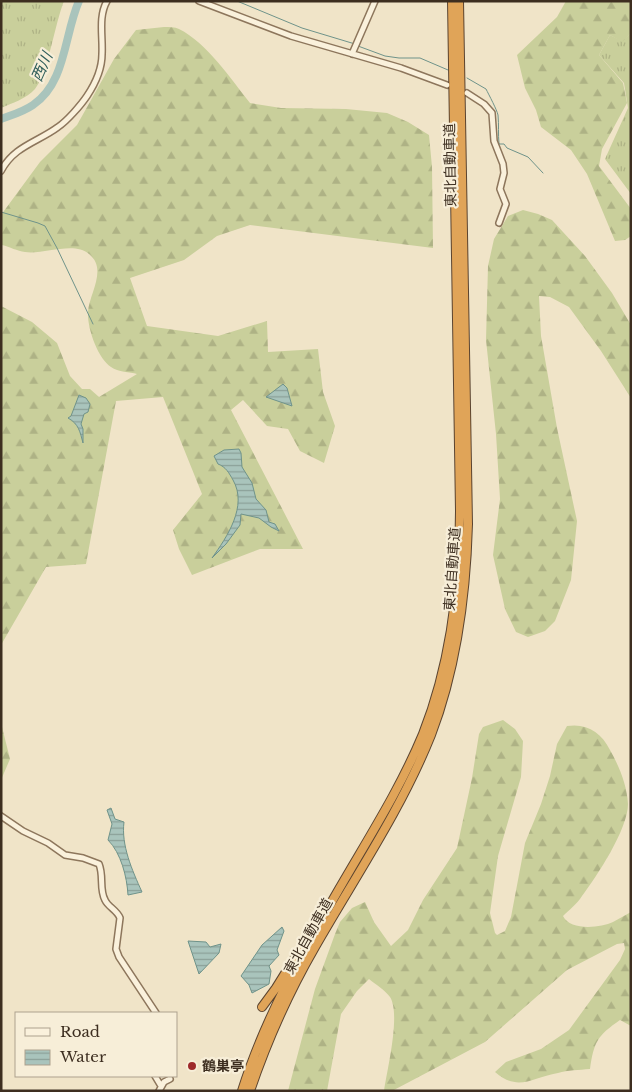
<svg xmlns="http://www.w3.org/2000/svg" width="632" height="1092" viewBox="0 0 632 1092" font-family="'Libre Baskerville','Noto Sans JP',serif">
  <defs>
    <pattern id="grass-tufts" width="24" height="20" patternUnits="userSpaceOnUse" patternTransform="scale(1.25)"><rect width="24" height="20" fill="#c9cf9b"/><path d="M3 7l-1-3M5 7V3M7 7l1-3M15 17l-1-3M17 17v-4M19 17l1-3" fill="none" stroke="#aeb285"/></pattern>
    <pattern id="forest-firs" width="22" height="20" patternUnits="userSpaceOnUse" patternTransform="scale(1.25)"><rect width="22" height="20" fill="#c9cf9b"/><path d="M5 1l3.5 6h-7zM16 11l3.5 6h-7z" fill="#aeb285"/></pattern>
    <pattern id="water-rules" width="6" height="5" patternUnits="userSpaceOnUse" patternTransform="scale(1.25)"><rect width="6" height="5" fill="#a9c4bc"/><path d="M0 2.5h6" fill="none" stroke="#8ba098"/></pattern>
  </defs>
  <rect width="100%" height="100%" fill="#f0e4c8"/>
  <path fill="url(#grass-tufts)" d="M1 1H64C55 23 48 73 35 89 26 99 12 103 1 108Z
    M631 33V194L605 159 628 108 624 83 599 55 610 35 622 41Z"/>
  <path fill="url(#forest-firs)" d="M566 1H631V33L622 42 610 35 599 55 623 83 627 103 602 149 599 166 631 209V236L625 240 615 241 587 174 571 150 541 127 536 110 525 88 517 55 557 17Z
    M164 27C169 27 175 27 179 29 207 43 231 79 250 103L281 108 346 109 387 113 408 122 429 135 432 167 433 248 250 225 217 236 184 260 130 278 147 326 218 336 267 321 268 352 318 349 323 392 335 426 324 463 300 451 288 429 267 426 243 400 231 410 303 549H260L192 575 179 549 173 530 202 494 163 397 116 401 86 564 46 567 1 645V306L32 322 57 343 70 376 82 389H90L99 397 137 374C130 372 118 372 111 367 98 359 87 328 88 312 89 294 108 269 89 254 74 241 43 255 25 252 17 251 10 247 2 245L1 215 40 162 77 125 114 59 136 30Z
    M523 210 538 214 552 220 585 256 612 293 631 325V398L601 351 569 307 550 297 539 296 541 336 557 428 577 521 571 580 555 621 545 631 528 637 516 632 505 609 493 555 500 499 496 434 486 340 488 266 494 239 508 216Z
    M503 720 515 729 523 741 521 777 498 856 490 913 495 933 497 935 505 931 511 917 525 843 541 804 550 776 557 744 567 726C587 723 601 732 610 750 619 766 627 785 628 804 628 829 597 876 582 896 577 904 569 910 563 916 570 931 600 928 613 922 619 919 625 915 631 912V1026L620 1020C597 1036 594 1042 590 1069 579 1070 568 1070 558 1073 531 1078 518 1092 495 1072L506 1062 541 1049 569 1030 620 960 625 949 624 943 617 944 567 970 485 1042 392 1091H384C387 1070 401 1014 390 997 385 990 375 984 369 979L357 991 341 1014 327 1091H288L315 989 335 934 340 922 352 908 365 902 374 922 391 946 408 930 423 900 457 848 472 778 479 734 483 727Z
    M1 723 10 759 1 780Z"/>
  <path fill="url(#water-rules)" stroke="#6f938a" d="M283 384 287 388 292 406 266 397Z
    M79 395 86 398 90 404 88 412 84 414 81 424 83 429V443C80 432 79 424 68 418L71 416Z
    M239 449 241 453 242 467 252 483 256 499 266 510 269 522 275 524 279 531 271 527 259 518 241 514 240 525 226 544 212 558C227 537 248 506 233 480 229 473 226 467 218 464L214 456 224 450Z
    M111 808 115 819 124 822C121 845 132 870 142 892L128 895C127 877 121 853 108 840L112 824 107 810Z
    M282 927 284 931 277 950 279 955 269 966 271 971 269 984 252 993 249 985 241 976 262 945Z
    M188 941 206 942 210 947 221 944 219 953 199 974Z"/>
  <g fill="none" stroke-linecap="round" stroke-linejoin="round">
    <path stroke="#6f938a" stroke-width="1" d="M237 1 302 28 355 44
      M358 46 385 56 399 58H420L448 70
      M467 78 486 89C489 95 497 110 498 115 499 125 498 134 499 144H504L507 148 528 157 543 173
      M1 212 38 223 45 226 57 248 93 324"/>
    <path stroke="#a9c4bc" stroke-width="8" d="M1 119C12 115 23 112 33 105 66 83 64 35 79 1"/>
    <g stroke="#8d765c" stroke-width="8">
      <path id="minor" d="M199 1 291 36 401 68 447 85
        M352 54 375 1
        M467 93 484 104 492 113 494 141 503 164 504 173 500 189 506 204 499 223
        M1 171C14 146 38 142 58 127 67 121 81 105 87 96 95 84 102 69 102 54 103 36 98 17 107 1
        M1 816 23 831 48 843 65 855 83 858 99 864C104 876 99 889 105 900 108 907 117 910 120 918L116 949 119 957 156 1013
        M155 1076 161 1086
        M159 1091 164 1082 170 1079"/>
    </g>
    <g stroke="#5b4430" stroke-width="10">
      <path id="highway" d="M262 1007 276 988 299 951
        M242 1091C265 1017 304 950 342 884 371 834 401 787 423 734 451 663 460 586 460 511L452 1
        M250 1091C267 1041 289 992 315 947 355 877 401 810 431 735 457 667 466 596 468 524L459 1"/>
    </g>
    <use href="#minor" stroke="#faf1dc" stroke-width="5"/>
    <use href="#highway" stroke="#e0a458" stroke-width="8"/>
  </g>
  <circle fill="#9e2a2b" stroke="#f7eed8" stroke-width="2" cx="192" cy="1066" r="5"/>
  <g text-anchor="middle" stroke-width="4.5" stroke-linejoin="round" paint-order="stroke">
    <g font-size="14" fill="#3d2e20" stroke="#f7eed8">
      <text transform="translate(450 165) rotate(-91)" y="5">東北自動車道</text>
      <text transform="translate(452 569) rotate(-86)" y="5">東北自動車道</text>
      <text transform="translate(308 936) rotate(-61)" y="5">東北自動車道</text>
    </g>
    <g font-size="14" font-weight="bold" fill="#3d2e20" stroke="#f7eed8" text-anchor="start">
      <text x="202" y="1071">鶴巣亭</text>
    </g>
    <g font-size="15" font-style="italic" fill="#2f5d5a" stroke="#f7eed8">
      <text transform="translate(42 67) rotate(-66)" y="5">西川</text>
    </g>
  </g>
  <rect width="632" height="1092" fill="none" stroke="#3d2e20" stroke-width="5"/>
  <rect x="15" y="1012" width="162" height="65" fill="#f7eed8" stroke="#ada18e"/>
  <rect x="25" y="1028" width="25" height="8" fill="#faf1dc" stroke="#ada18e"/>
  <text x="60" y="1037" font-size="15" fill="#3d2e20">Road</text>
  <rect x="25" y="1050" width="25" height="15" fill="url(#water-rules)" stroke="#ada18e"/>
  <text x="60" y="1062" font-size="15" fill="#3d2e20">Water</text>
</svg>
